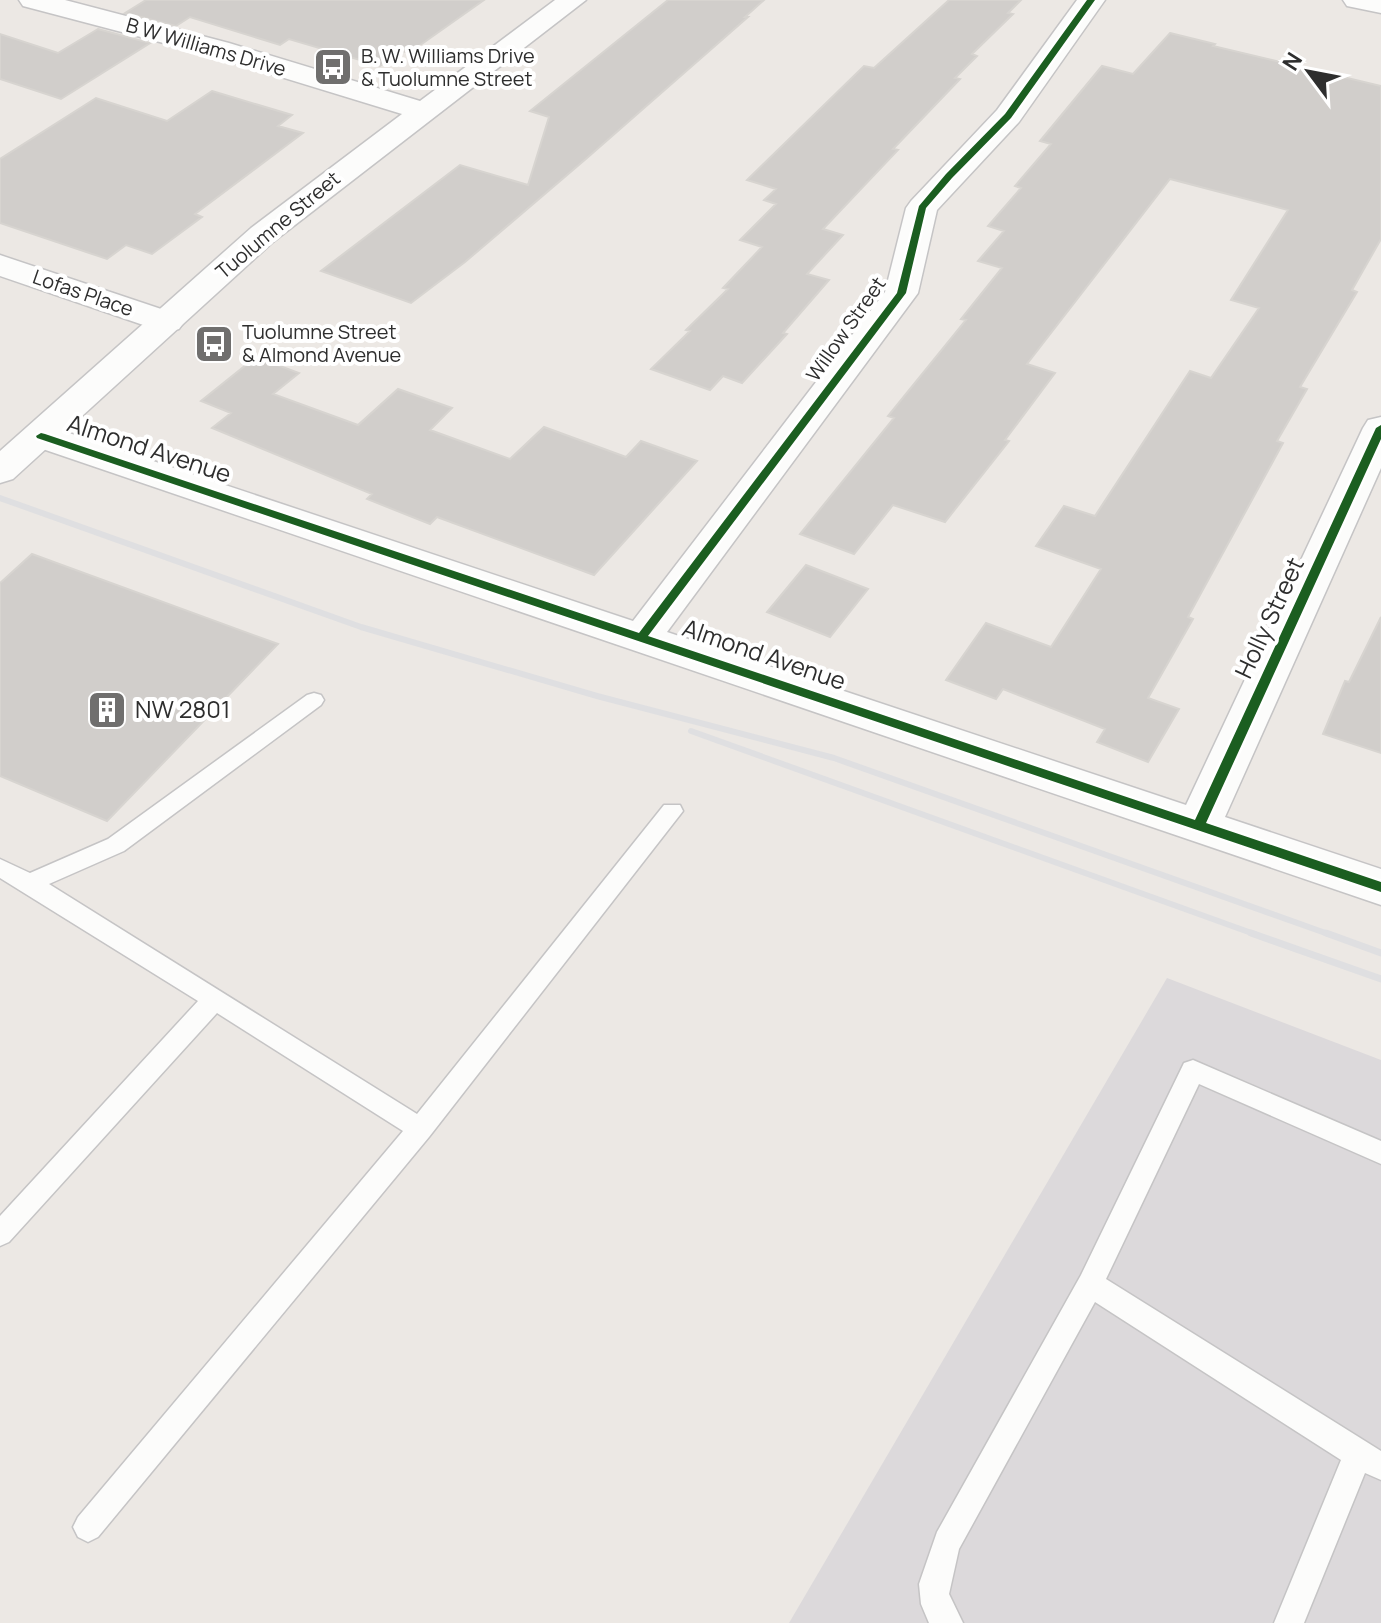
<svg xmlns="http://www.w3.org/2000/svg" width="1381" height="1623" viewBox="0 0 1381 1623" font-family="Manrope,sans-serif">
  <rect width="100%" height="100%" fill="#ece8e4"/>
  <path fill="#dcd9db" d="M1167 978 1381 1060V1623H789Z"/>
  <path fill="#d1cecb" stroke="#d7d4d0" stroke-width="2" d="M146 0H484L409 53 402 51 380 66 289 39 280 45 190 17 176 26 125 13Z
    M668 0H764L745 17H748L587 158 465 262 411 303 321 271 460 165 528 185 549 117 530 111Z
    M949 0H1021L1008 13 1013 14 972 54 977 56 955 78 960 79 893 149 898 150 823 229 843 235 807 274 829 280 783 333 787 334 742 383 723 376 710 390 651 369 690 331 686 330 728 289 723 288 762 247 740 240 776 204 764 200 776 189 747 180 864 66 874 68Z
    M98 29 150 43 61 99 0 79V34L58 53Z
    M1170 33 1215 44 1213 46 1381 86V239L1352 290 1357 292 1300 387 1307 389 1277 441 1283 443 1188 617 1193 619 1148 698 1179 709 1148 762 1097 742 1105 729 1003 689 996 699 946 680 986 623 1051 647 1101 569 1036 546 1064 506 1095 516 1190 371 1211 378 1259 308 1231 300 1288 210 1170 179 1027 364 1055 373 1005 440 1009 441 945 522 893 505 854 554 800 534 894 418 888 416 966 320 961 319 1002 268 978 261 1004 231 988 226 1021 188 1015 186 1051 144 1040 141 1102 66 1133 74Z
    M212 91 292 115 278 126 303 133 195 214 202 217 152 254 126 245 107 259 0 223V159L96 98 167 121Z
    M256 357 299 373 273 394 358 425 398 389 452 408 430 430 510 459 544 427 626 457 641 441 697 461 594 575 437 517 430 524 367 499 372 494 212 428 231 413 201 401Z
    M32 554 278 644 107 821 0 776V583Z
    M806 565 868 589 830 637 767 612Z
    M1381 617V753L1323 734 1345 681 1349 682Z"/>
  <g fill="none" stroke-linecap="round" stroke-linejoin="round">
    <g stroke="#c5c4c5" stroke-width="3">
      <path id="lane" d="M314 693 321 695 324 700 321 705 124 851 49 884 417 1114 664 805H680L683 811 429 1137 98 1537 88 1542 78 1537 73 1527 78 1517 403 1131 217 1013 9 1242 0 1246V1216L198 1001 0 878V859L30 873 108 839 307 695Z
        M1193 1060 1381 1141V1164L1199 1084 1106 1279 1381 1451V1480L1365 1473 1304 1623H1274L1341 1460 1095 1302 959 1549 949 1594 963 1623H929L921 1604 919 1584 937 1532 1081 1275 1184 1063Z"/>
    </g>
    <g stroke="#c5c4c5" stroke-width="3">
      <path id="street" d="M1077 0H1105L1019 122 937 210 918 293 667 632 1186 805 1363 428 1368 420 1381 417V468L1225 817 1381 869V905L28 444 23 436 28 428 41 425 54 428 633 621 885 292 906 208 911 201 997 110Z
        M1343 0H1381V13L1347 6Z
        M0 255 179 315 184 322 179 329 167 332 155 329 0 276Z"/>
    </g>
    <g stroke="#c5c4c5" stroke-width="3">
      <path id="secondary" d="M19 0H65L229 43 420 101 555 0H586L273 242 13 479 0 483V451L251 228 402 114 209 55 23 6Z"/>
    </g>
    <use href="#lane" fill="#fcfcfb" fill-rule="evenodd"/>
    <use href="#street" fill="#fcfcfb" fill-rule="evenodd"/>
    <use href="#secondary" fill="#fcfcfb" fill-rule="evenodd"/>
    <path stroke="#dfdfe1" stroke-width="6" d="M0 498 361 627 597 696 834 758 1331 935
      M691 731 1257 935"/>
    <path stroke="#dfdfe1" stroke-width="7" d="M1251 933 1381 979
      M1326 933 1381 953"/>
    <g stroke="#fff" stroke-width="5">
      <path id="cycleway" d="M1087 0H1095L1011 118 952 178 926 208 906 293 648 636 1195 820 1376 428 1381 425V439L1206 823 1381 882V892L37 438 36 436 41 433 45 434 639 633 897 293 919 206 946 174 1005 114Z"/>
    </g>
    <use href="#cycleway" fill="#1b5e20" fill-rule="evenodd"/>
  </g>
  <defs>
    <g id="bus-square" transform="scale(2)"><rect x="-9" y="-9" width="18" height="18" rx="4" fill="#706f6e" stroke="#fff"/><path d="M-5-6H5V4H4V6H2V4H-2V6H-4V4H-5ZM-3.5-4V0h7V-4ZM-3.5 1.2v1.5H-2V1.2ZM2 1.2v1.5H3.5V1.2Z" fill="#fff"/></g>
    <g id="building-square" transform="scale(2)"><rect x="-9" y="-9" width="18" height="18" rx="4" fill="#706f6e" stroke="#fff"/><path d="M-4-6H4V6H1V3H-1V6H-4ZM-2.5-4.3h1.7v1.8h-1.7ZM.8-4.3h1.7v1.8H.8ZM-2.5-1h1.7V.8h-1.7ZM.8-1h1.7V.8H.8Z" fill="#fff"/></g>
  </defs>
  <g fill-rule="evenodd">
    <use href="#bus-square" x="333" y="67"/>
    <use href="#bus-square" x="214" y="344"/>
    <use href="#building-square" x="107" y="710"/>
  </g>
  <g text-anchor="middle" stroke-width="8" stroke-linejoin="round" paint-order="stroke">
    <g font-size="20" fill="#2e2e2e" stroke="#fff">
      <text transform="translate(206 47) rotate(16)" y="7">B W Williams Drive</text>
      <text transform="translate(278 225) rotate(-40)" y="7">Tuolumne Street</text>
      <text transform="translate(83 293) rotate(19)" y="7">Lofas Place</text>
      <text transform="translate(846 329) rotate(-55)" y="7">Willow Street</text>
    </g>
    <g font-size="20" fill="#2e2e2e" stroke="#fff" text-anchor="start">
      <text x="361" y="63">B. W. Williams Drive<tspan x="361" dy="23">&amp; Tuolumne Street</tspan></text>
      <text x="242" y="339">Tuolumne Street<tspan x="242" dy="23">&amp; Almond Avenue</tspan></text>
    </g>
    <g font-size="24" fill="#2e2e2e" stroke="#fff">
      <text transform="translate(149 449) rotate(18)" y="8">Almond Avenue</text>
      <text transform="translate(1270 618) rotate(-65)" y="8">Holly Street</text>
      <text transform="translate(764 655) rotate(19)" y="8">Almond Avenue</text>
    </g>
    <g font-size="24" fill="#2e2e2e" stroke="#fff" text-anchor="start">
      <text x="135" y="718">NW 2801</text>
    </g>
  </g>
  <g transform="translate(1309 72) rotate(302)" stroke="#ffffff" stroke-width="6" paint-order="stroke">
  <path d="M0-6L14 30L0 20L-14 30Z" fill="#2e2e2e"/>
  <text y="-12" font-size="22" font-weight="bold" text-anchor="middle" fill="#2e2e2e">N</text>
  </g>
</svg>
